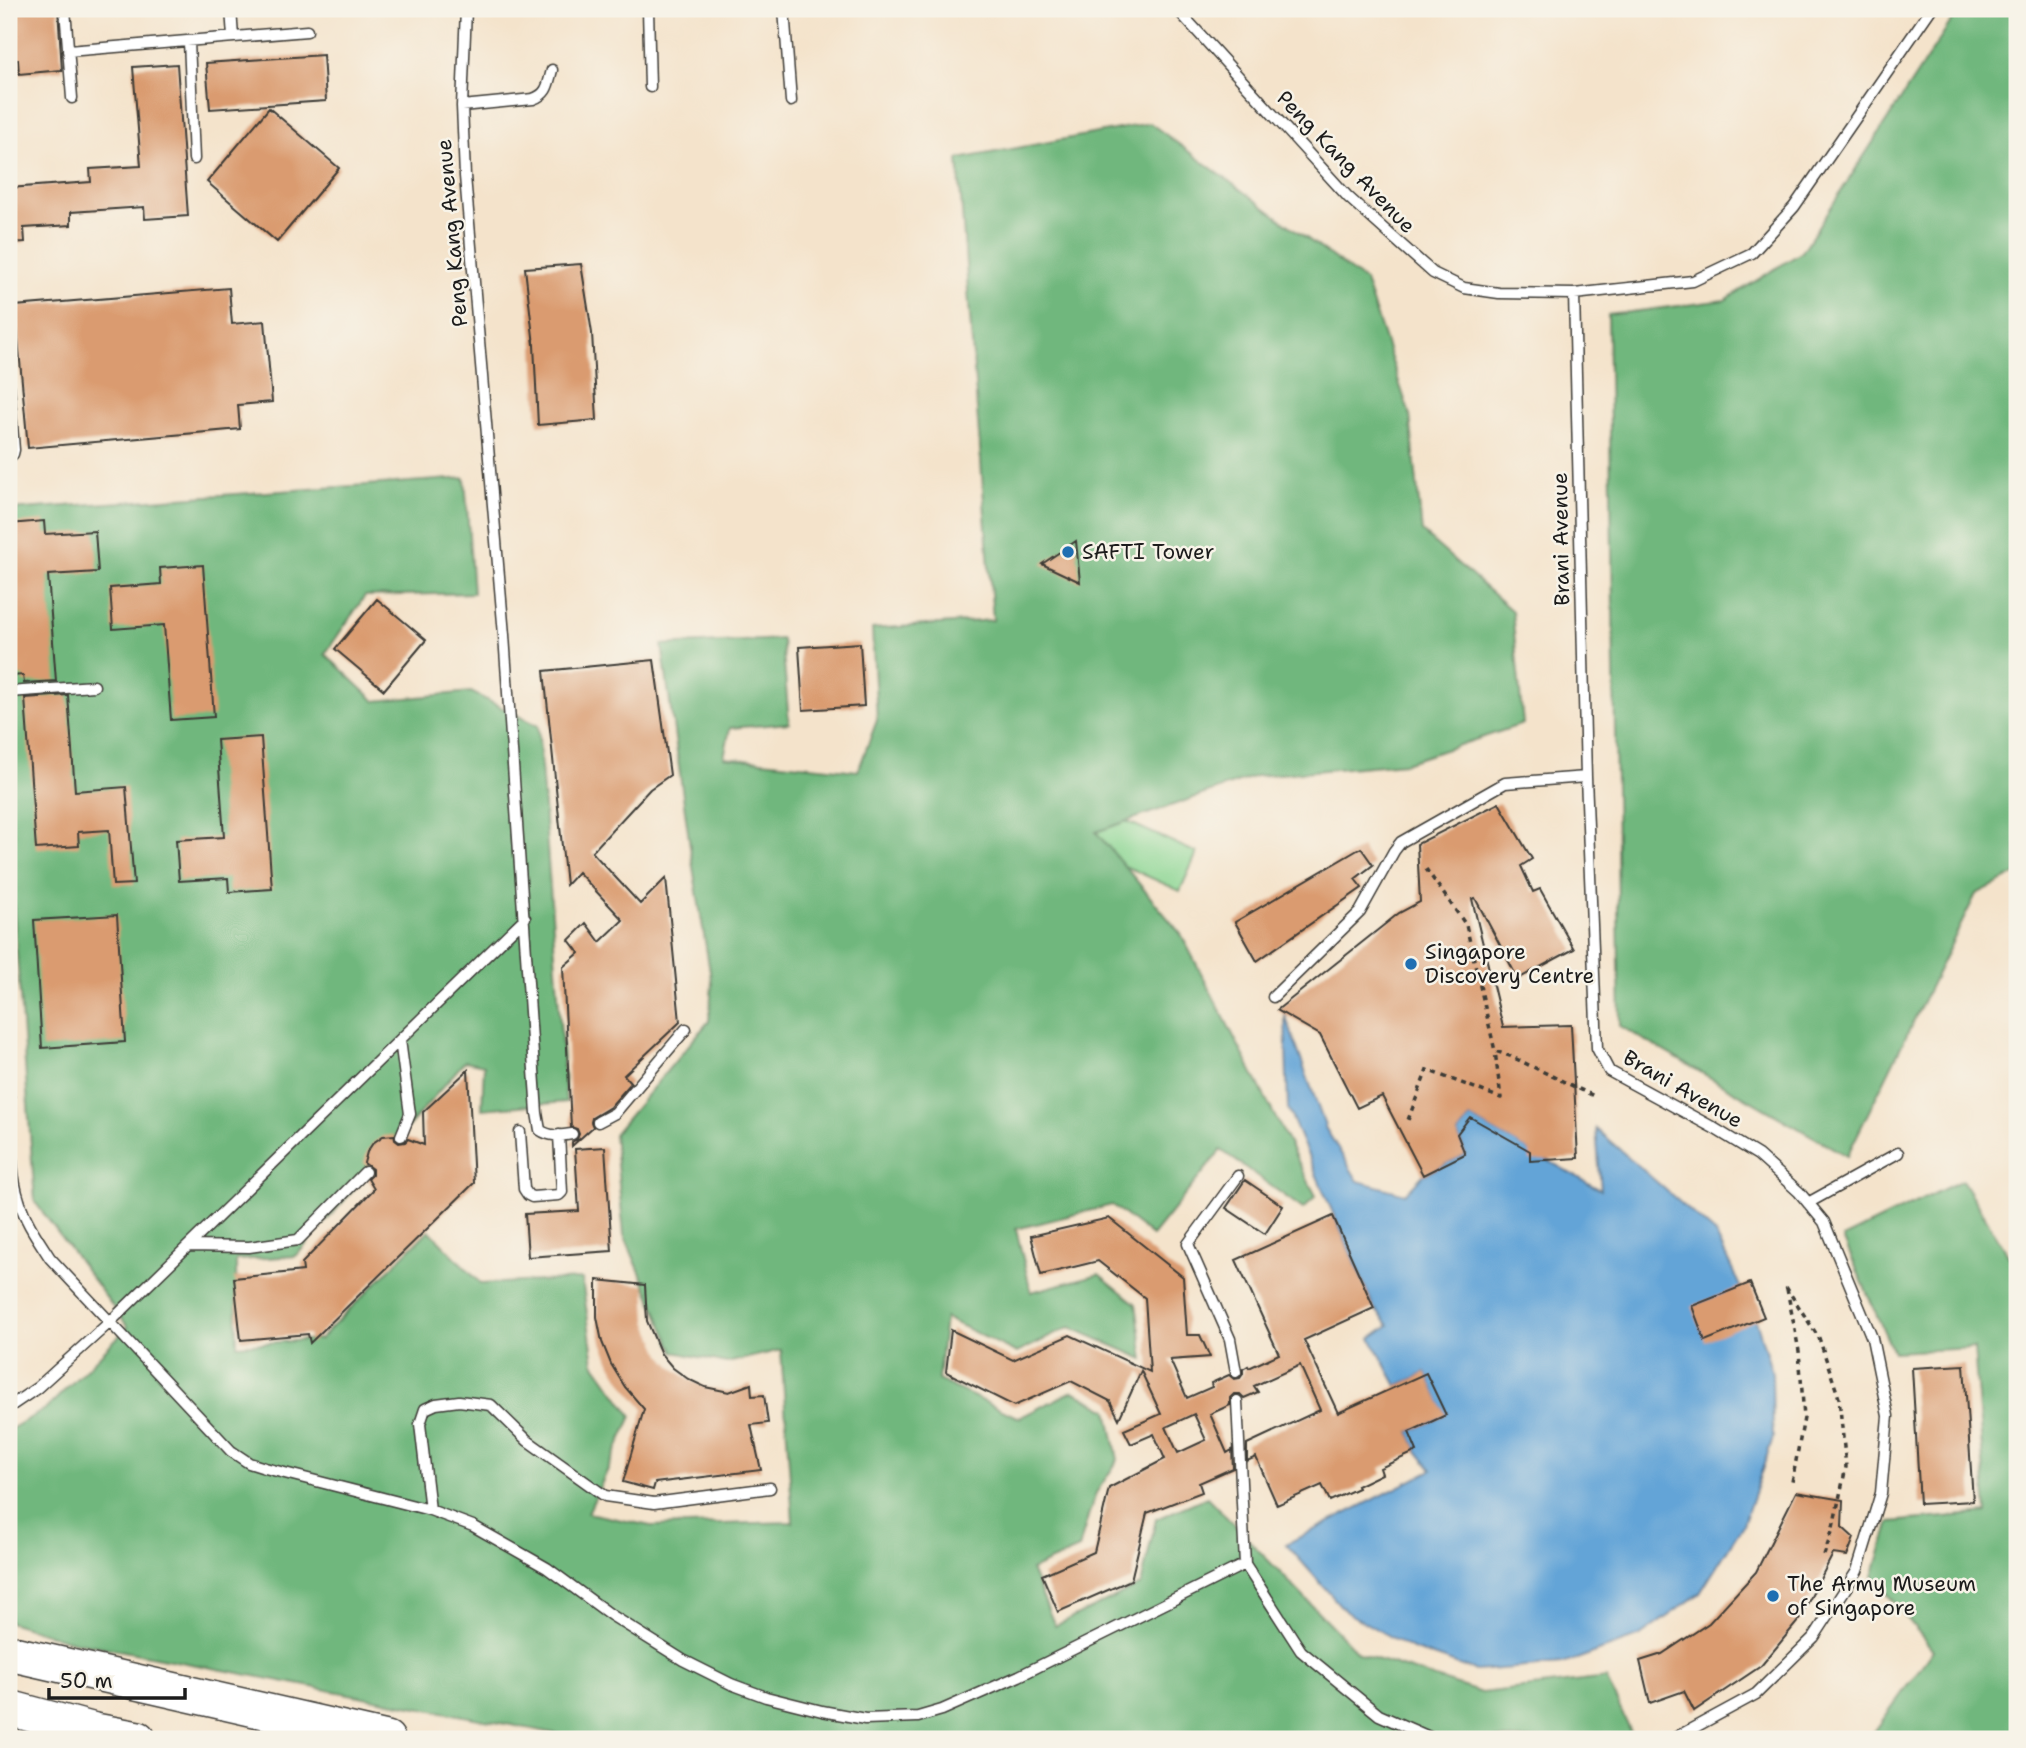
<svg xmlns="http://www.w3.org/2000/svg" width="2026" height="1748" viewBox="0 0 2026 1748" font-family="'Shantell Sans',sans-serif">
  <rect width="100%" height="100%" fill="#f7f3e8"/>
  <filter id="ink" filterUnits="userSpaceOnUse"><feTurbulence type="fractalNoise" baseFrequency=".0143" numOctaves="2"/><feDisplacementMap in="SourceGraphic" scale="14" xChannelSelector="R" yChannelSelector="G"/><feConvolveMatrix kernelMatrix="1 2 1 2 8 2 1 2 1" color-interpolation-filters="sRGB"/></filter>
  <filter id="wash" filterUnits="userSpaceOnUse"><feTurbulence type="fractalNoise" baseFrequency=".00686" numOctaves="4" result="noise"/><feDisplacementMap in="SourceGraphic" scale="28" xChannelSelector="R" yChannelSelector="G"/><feGaussianBlur stdDeviation="1.57" result="paint"/><feColorMatrix in="noise" values="0 0 0 0 0 0 0 0 0 0 0 0 0 0 0 0 0 1.4 0 .05"/><feComposite in="paint" operator="in"/></filter>
  <g filter="url(#wash)">
    <rect width="100%" height="100%" fill="#f4e3cb"/>
    <path fill="#8bd693" stroke="#547958" stroke-width="2" d="M1086 803 1197 853 1180 891 1069 841Z"/>
    <path fill="#70b77d" stroke="#466a4c" stroke-width="2" d="M1959 9H2017V874L1976 894 1847 1156 1620 1026 1608 315 1725 300 1802 252Z
      M1150 123 1365 281 1410 415 1422 532 1512 611 1523 724 1405 763 1256 776 1096 832 1181 934 1316 1196 1303 1209 1221 1150 1152 1236 1112 1205 1016 1229 1031 1292 1099 1274 1136 1304 1144 1359 1070 1327 1017 1353 945 1318 938 1380 1019 1418 1073 1391 1108 1410 1118 1460 1096 1493 1086 1523 1079 1549 1031 1570 1055 1626 1141 1585 1156 1519 1207 1497 1358 1653 1482 1693 1606 1678 1634 1739H584L71 1641 9 1622V1430L47 1408 128 1327 35 1202 9 844V510L465 478 473 593 365 596 325 654 375 701 471 692 538 726 566 1102 482 1109 484 1065 465 1061 296 1256 236 1260 237 1345 320 1339 429 1230 481 1284 582 1279 594 1363 632 1416 588 1513 651 1526 793 1522 781 1350 727 1363 674 1352 624 1235 614 1134 709 1021 712 984 692 861 662 645 782 639 789 723 730 728 724 757 858 771 877 720 872 629 993 620 958 159Z
      M1962 1180 2017 1269V1739H1869L1933 1650 1873 1576 1890 1522 1987 1513 1974 1348 1893 1352 1843 1238Z"/>
    <path fill="#64a4d7" stroke="#40607a" stroke-width="2" d="M1285 1015 1326 1129 1358 1181 1405 1194 1423 1175 1465 1154 1457 1134 1470 1117 1601 1190 1596 1129 1715 1233 1757 1323 1772 1373 1773 1438 1743 1525 1700 1593 1640 1636 1563 1664 1476 1671 1412 1649 1346 1612 1286 1544 1432 1470 1417 1451 1409 1432 1445 1415 1426 1373 1397 1386 1371 1338 1389 1325 1374 1308 1288 1109Z"/>
    <g id="blocks">
      <path fill="#da9b70" fill-rule="evenodd" d="M14 9H58L62 70 19 74 18 60H9V19H15Z
        M323 55 326 101 210 109 206 63Z
        M177 64 188 216 145 219 144 207 71 212V225L24 228 25 242 9 243V188L91 182 90 169 141 166 133 67Z
        M269 108 339 168 277 242 207 182Z
        M581 264 592 333 597 420 538 425 534 345 525 268Z
        M229 288 232 324 265 321 272 402 238 405 240 429 28 448 15 306Z
        M44 521 45 534 95 531 98 572 48 575 56 681 24 683 23 675 12 676 9 629V524Z
        M1076 541 1080 582 1042 564Z
        M203 565 214 717 171 720 164 625 113 629 110 588 161 584 160 568Z
        M377 599 426 640 384 690 335 649Z
        M860 643 864 706 803 710 799 647Z
        M654 660 670 775 650 789 592 852 640 904 666 878 680 1022 624 1075 631 1083 610 1107 592 1118 591 1122 593 1127 572 1146V1142L577 1139 579 1134 577 1129 571 1127 563 967 579 953 569 940 586 923 600 942 623 920 578 872 566 885 544 671Z
        M68 695 75 791 126 787 134 884 113 885 109 830 78 832 79 846 36 849 25 698Z
        M261 737 272 889 229 892 228 878 179 881 176 840 224 837 217 740Z
        M1499 803 1532 859 1521 866 1533 892 1540 889 1574 949 1518 979 1475 898 1472 899 1503 1027 1571 1025 1578 1158 1530 1161V1151L1470 1117 1457 1134 1465 1154 1423 1175 1382 1096 1357 1108 1320 1035 1277 1010 1399 913 1420 902 1417 844Z
        M1361 848 1373 865 1355 879 1362 888 1257 961 1235 922Z
        M117 915 125 1042 42 1048 34 920Z
        M468 1070 474 1183 310 1343 308 1334 241 1340 234 1278 303 1271 302 1263 374 1189 368 1179 372 1175V1169L364 1163 367 1152 373 1143 383 1136 394 1135 395 1140 399 1143 405 1142 408 1139 424 1145 423 1112Z
        M605 1147 612 1251 528 1257 525 1214 579 1211 575 1149Z
        M1245 1180 1283 1206 1265 1234 1226 1208Z
        M1333 1216 1374 1308 1304 1340 1338 1413 1426 1373 1446 1415 1409 1432 1417 1451 1380 1468 1382 1474 1357 1486 1358 1488 1330 1501 1322 1485 1277 1505 1256 1457 1247 1461V1444L1320 1410 1300 1365 1254 1386 1258 1392 1244 1398 1240 1394H1234L1230 1398V1405L1210 1414 1227 1453 1232 1450 1233 1468 1199 1483 1202 1492 1147 1513 1131 1580 1058 1612 1042 1575 1094 1552 1109 1488 1165 1459 1154 1434 1131 1444 1124 1430 1161 1414 1141 1371 1119 1419 1110 1401 1071 1381 1014 1406 946 1372 951 1330 1013 1360 1070 1335 1150 1372 1145 1298 1098 1261 1041 1275 1031 1236 1109 1218 1183 1277 1187 1335H1200L1210 1357 1170 1360 1187 1398 1212 1387 1211 1383 1229 1375 1234 1379 1240 1378 1243 1374V1369L1248 1366 1249 1368 1279 1354 1236 1260ZM1194 1414 1206 1440 1178 1453 1166 1427Z
        M597 1280 645 1285 647 1321 661 1354 673 1368 688 1379 705 1387 729 1392 751 1384 752 1396 764 1395 768 1423 751 1425 761 1470 655 1483 653 1490 623 1482 644 1409 625 1387 611 1364 602 1342 597 1317Z
        M1750 1283 1764 1317 1705 1341 1692 1306Z
        M1964 1365 1973 1501 1920 1504 1912 1368Z
        M1796 1492 1843 1500 1842 1527 1854 1538 1847 1556 1833 1554 1799 1620 1761 1666 1694 1711 1684 1691 1650 1703 1640 1661 1662 1654 1709 1623 1756 1572Z"/>
    </g>
  </g>
  <g filter="url(#ink)">
    <use href="#blocks" fill-opacity="0" stroke="#3c3a36" stroke-width="2"/>
    <g fill="none" stroke-linecap="round" stroke-linejoin="round">
      <g stroke="#3c3a36" stroke-width="13">
        <path id="service" d="M65 9 72 98
          M231 9 233 37
          M466 9 462 106 465 176 504 635 537 1113 540 1130C550 1137 560 1136 572 1134
          M648 9 650 87
          M784 9 791 101
          M1177 9 1348 197 1433 273 1464 288 1499 293 1574 294 1693 281 1752 253 1794 207 1931 9
          M189 41 194 159
          M68 51 307 31
          M462 106 533 99C548 94 548 84 552 70
          M1574 294 1586 777 1597 1048 1609 1071 1712 1127 1758 1155 1799 1192 1824 1222 1872 1338 1888 1416 1881 1493 1857 1571 1814 1637 1756 1694 1673 1739
          M9 386 14 450 13 454 9 458
          M9 692 94 686
          M1273 997 1360 912 1394 851 1401 842 1505 783 1586 777
          M400 1040 410 1114 401 1136
          M9 1097C11 1128 9 1171 19 1200 25 1221 38 1239 50 1258L231 1451 249 1463 265 1468 430 1510 473 1526 547 1568 611 1615 683 1660 731 1684 766 1697 822 1711 865 1719 918 1717 942 1710 1019 1676 1245 1564
          M598 1122 615 1113 686 1029
          M520 1132 524 1189 528 1195 532 1197 559 1195 562 1192 559 1135
          M1808 1203 1898 1153
          M189 1246 249 1247 298 1240 365 1172
          M1236 1372 1230 1339 1188 1244 1238 1176
          M1237 1401 1245 1564 1301 1651 1379 1715 1434 1739
          M9 1407 37 1388 110 1322 525 918
          M430 1510 420 1424 425 1409 436 1404 459 1401 491 1405 528 1441 605 1496 654 1503 770 1488"/>
      </g>
      <g stroke="#3c3a36" stroke-width="38">
        <path id="motorway" d="M9 1653 387 1739
          M9 1708 95 1731 138 1739"/>
      </g>
      <path stroke="#3c3a36" stroke-width="3.5" stroke-dasharray="5 5" stroke-linecap="butt" d="M1426 869 1466 925 1495 1051 1510 1056 1594 1096
        M1408 1120 1427 1070 1501 1098 1495 1051
        M1786 1287 1819 1338 1839 1398 1846 1467 1832 1532 1824 1555
        M1787 1289 1799 1351 1804 1418 1792 1482"/>
      <use href="#service" stroke="#fff" stroke-width="10"/>
      <use href="#motorway" stroke="#fff" stroke-width="35"/>
    </g>
  </g>
  <g fill="#1f6fb2" stroke="#f7f3e8" stroke-width="2.5">
    <circle cx="1068" cy="552" r="7"/>
    <circle cx="1411" cy="964" r="7"/>
    <circle cx="1773" cy="1596" r="7"/>
  </g>
  <g text-anchor="middle" stroke-width="5" stroke-linejoin="round" paint-order="stroke">
    <g font-size="21" fill="#1c1c1c" stroke="#f7f3e8">
      <text transform="translate(1346 162) rotate(46)" y="7">Peng Kang Avenue</text>
      <text transform="translate(452 233) rotate(-95)" y="7">Peng Kang Avenue</text>
      <text transform="translate(1561 539) rotate(-91)" y="7">Brani Avenue</text>
      <text transform="translate(1683 1089) rotate(30)" y="7">Brani Avenue</text>
    </g>
    <g font-size="21" fill="#1c1c1c" stroke="#f7f3e8" text-anchor="start">
      <text x="1082" y="559">SAFTI Tower</text>
      <text x="1425" y="959">Singapore<tspan x="1425" dy="24">Discovery Centre</tspan></text>
      <text x="1787" y="1591">The Army Museum<tspan x="1787" dy="24">of Singapore</tspan></text>
    </g>
  </g>
  <rect width="2026" height="1748" fill="none" stroke="#f7f3e8" stroke-width="35"/>
  <path d="M49 1688v10h136v-10" fill="none" stroke="#1c1c1c" stroke-width="3.5"/>
  <text x="60" y="1688" font-size="21" fill="#1c1c1c" stroke="#f7f3e8" stroke-width="5" paint-order="stroke">50 m</text>
</svg>
